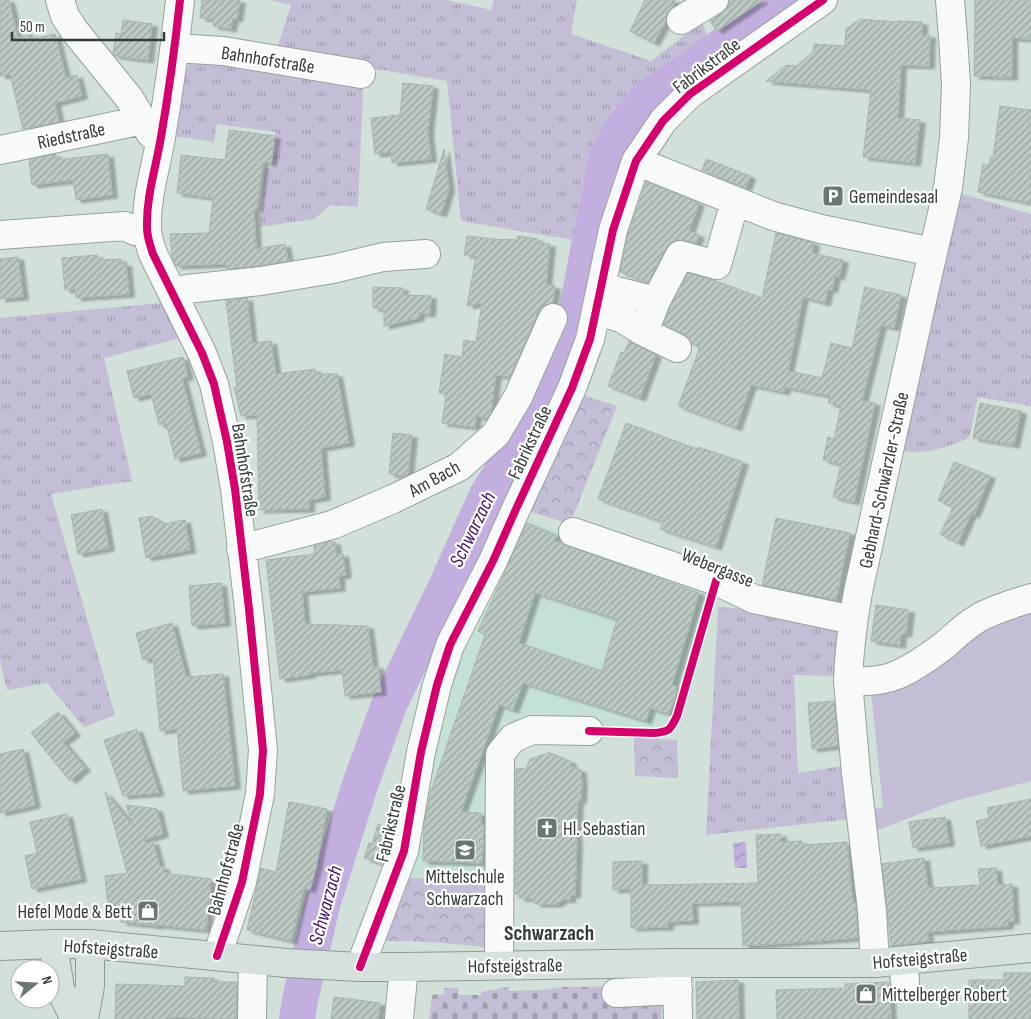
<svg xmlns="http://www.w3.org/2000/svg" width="1031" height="1019" viewBox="0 0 1031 1019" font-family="'Sofia Sans Condensed',sans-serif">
  <defs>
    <pattern id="grass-tufts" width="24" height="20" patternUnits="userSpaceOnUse" patternTransform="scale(1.25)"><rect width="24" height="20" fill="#c3bed5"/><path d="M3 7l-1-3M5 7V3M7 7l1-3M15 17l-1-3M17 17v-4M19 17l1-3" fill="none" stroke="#9f9cae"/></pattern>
    <pattern id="forest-crowns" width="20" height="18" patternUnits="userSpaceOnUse" patternTransform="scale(1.25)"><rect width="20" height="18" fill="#c3bed5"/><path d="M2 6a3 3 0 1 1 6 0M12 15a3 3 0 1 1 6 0" fill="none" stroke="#9f9cae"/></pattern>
    <pattern id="cemetery-stones" width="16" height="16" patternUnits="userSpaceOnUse" patternTransform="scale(1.25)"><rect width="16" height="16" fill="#c3bed5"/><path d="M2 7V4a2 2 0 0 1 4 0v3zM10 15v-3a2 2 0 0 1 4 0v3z" fill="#9f9cae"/></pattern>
    <pattern id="water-waves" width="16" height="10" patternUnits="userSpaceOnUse" patternTransform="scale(1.25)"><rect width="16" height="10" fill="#c2afdf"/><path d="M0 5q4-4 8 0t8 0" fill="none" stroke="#9e90b6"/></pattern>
    <pattern id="building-hatch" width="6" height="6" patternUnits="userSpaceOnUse" patternTransform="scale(1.25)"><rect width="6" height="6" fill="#bdc9c3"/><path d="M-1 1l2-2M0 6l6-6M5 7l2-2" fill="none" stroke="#9aa49f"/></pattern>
    <filter id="shadow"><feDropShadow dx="5.5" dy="3" stdDeviation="1" flood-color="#0004"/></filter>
  </defs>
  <rect width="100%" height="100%" fill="#d1e0d9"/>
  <path fill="#c5e0d4" d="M520 516 710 590 665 729 502 721 487 880 411 878 417 827 439 704Z"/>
  <path fill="url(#grass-tufts)" d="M271 0H446L491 10 494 0H577L571 34 651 61 702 22 709 40 647 79 635 89 596 146 574 240 461 221 447 81 364 67 358 207 331 205 314 219 260 227 265 169 272 167 276 132 217 124 214 142 174 136 187 67 196 56 276 52 291 5Z
    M959 193 1031 214V406L978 397 969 438C948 447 923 456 900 450Z
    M162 303 181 338 104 358 132 481 51 494 115 715 84 727 47 683 7 690 0 661V318Z
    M718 607 747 609 831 626 837 632 836 676 794 675 798 773 843 766 850 819 706 835Z"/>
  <path fill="url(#forest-crowns)" d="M575 393 617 406 570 524 525 510Z
    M634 738 677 740 678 778 635 776Z
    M410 878 487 880 488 948C454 943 420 941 385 941Z"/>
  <path fill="url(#cemetery-stones)" d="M646 986 661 996 662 1019H429L432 995 444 994V988H458L459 995H481V992L509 987V991L543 990 564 987Z"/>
  <path fill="#c3bed5" d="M1031 607V781L948 803 870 833 868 811 883 807 871 691 960 640Z"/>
  <path fill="url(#water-waves)" d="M746 842 747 868H735L733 843Z"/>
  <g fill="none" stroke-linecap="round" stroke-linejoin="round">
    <path stroke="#c2afdf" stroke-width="36" d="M297 1019 300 1000 322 905 361 782 389 705 445 589 487 495 550 397 575 321 589 246 601 191 607 155 624 127 646 99 689 70 785 0"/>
  </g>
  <path fill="url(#building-hatch)" stroke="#a8b5af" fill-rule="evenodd" filter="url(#shadow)" d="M0 0H9L18 38 32 34 33 39 55 34 66 78 77 75 82 96 55 103 59 122 23 129 10 74 0 76Z
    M202 0H240L237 19 233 18 231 29 213 26 214 19 200 18Z
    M645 0H675L672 8 667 13 666 21 654 43 630 31Z
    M730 0H763L717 31 710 21 722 13 727 8Z
    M975 0H1031V39L1012 38V77L974 76Z
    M860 19 895 22 896 21 922 22V35H930L929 66 901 65 898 118 920 120 915 163 863 157 871 90 766 81 786 65 796 66 813 52 814 44 845 46 846 29Z
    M123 20 152 24 148 60 115 56 113 54 116 33 121 34Z
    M403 83 433 86 428 132 431 159 392 163 391 152 375 154 371 118 400 115Z
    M1000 106 1031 110V203L978 192 983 164 989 165 991 156 993 157Z
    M229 130 275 136 271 163 263 162 257 209H254L256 249 285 244 288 261 259 266 226 269V264L176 266 172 257 170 234 209 233 213 198 177 193 181 155 225 160Z
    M444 149 449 189 441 214 426 209Z
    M56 154V160L108 154 112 195 76 200 73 180 32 185 29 160Z
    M706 159 750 176 746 188 702 170Z
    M646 182 699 203 689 231 699 235 696 243 684 240H678L670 243 666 248 648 283 620 272 628 234Z
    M776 233 814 243 812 253 843 260 839 277 835 276 832 290 828 289 825 303 803 297 788 371 822 378 831 343 852 348 865 287 901 295 894 328 881 325 862 401 875 403 854 502 833 497 841 464 823 460 828 437 834 439 841 406 828 403 830 396 785 387 784 392 751 385 736 428 678 406 700 347 692 344 690 339 684 334 664 324 670 307 688 273 713 280 762 298Z
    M467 236 504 240V239L517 240 518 236 538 239V243L550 244 546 285 555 286 553 303 544 305 539 311H537L536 317 510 377 496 375 491 412 488 418 476 416 475 427 442 423 446 394 439 393 445 354 462 357 464 340 476 342 482 303 467 306 476 256 464 255Z
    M97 255 98 260 121 259V264L126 263 129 294 76 298 75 289 65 290 62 258Z
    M18 257 23 297 0 299V259Z
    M373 287 403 288V295L431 296 430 314 419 313V318L384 326V309L373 308Z
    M247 298 252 343 271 341 276 374 315 369 316 374H337L349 443 321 448 325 497 309 500V509L259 510 257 415 241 416 234 387H237L226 301Z
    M629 341 656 355 640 398 608 386 621 352 624 353Z
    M183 357 188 377 182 378 201 453 175 459 166 423 159 425 151 394 134 398 127 371Z
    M980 403 1021 411 1014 445 973 438Z
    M626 423 697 449 698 447 743 462 716 547 660 529 663 522 598 499Z
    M393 433 412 435 408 474 405 476 389 474Z
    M954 462 990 476 974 515 971 514 958 543 940 534 953 507 938 500Z
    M102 509 109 548 78 554 71 515Z
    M152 516 164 524 185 520 190 550 146 558 139 518Z
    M776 518 850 533 836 600 762 585Z
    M527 523 556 535 555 541 699 593 672 685 678 687 669 714 650 708 646 721 523 683 513 710 499 705 461 812 481 813V825H484L482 863 423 861 424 826 430 794 485 635 478 631ZM535 593 617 619 602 671 519 643Z
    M327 542H335L336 554H343L346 575 339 576 340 588 302 592 305 624 368 626 373 667 378 666 381 692 345 696 342 670 310 673V675L280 679 266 560 314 554V546Z
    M221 583 225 623 192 626 189 586Z
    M876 605 909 610 906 634H901L900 645 871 641Z
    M172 623 186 677 223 674 235 786 183 791 177 729 160 731 153 657 143 660 136 633Z
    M834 701 838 746 812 749 808 703Z
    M58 712 75 733 63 742 85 768 70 781 31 733Z
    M137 729 159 793 123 796 104 740Z
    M23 749 35 805 0 813V754Z
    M548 753H550L570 761 572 767 577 768V770H581V780H582L581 800H578L576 839H577L575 895H570V900L564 899 556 904H535V899L519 898V894H515L516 768 526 769 530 759Z
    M105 792 133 826 126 805 157 809 163 834 144 840 147 844 153 841 160 867H164V873L211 879 206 930 158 925V926L121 922 123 908 108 907 105 876 127 873Z
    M1031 799V836L981 846 976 821 989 818 987 808Z
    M289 802 327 809 316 868 310 890 304 888 291 941 247 930 261 868 276 872Z
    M67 814 81 879 32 889 25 856 37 853 30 822Z
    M945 817 949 843 913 848 909 822Z
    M378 824 392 829 389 847 382 864 364 858 369 843 372 844Z
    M781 834V842L802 841V845L847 842 852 898H853V903H855L858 938 743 946 741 902 692 903 693 921 668 922V927L631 928V889L613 890V862L642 861V885L758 883 756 835Z
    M924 858 928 888 980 885 978 869 996 868 998 885 1012 884 1014 921H1008V926L927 932 929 941 891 946 882 864Z
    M1004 973H1031V1019H969V980H1004Z
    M185 977 214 978V982H237L236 1019 170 1017V1019H115L116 984 185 986Z
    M738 980 739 1019H697L696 982Z
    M889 982 891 1018 864 1019H777L776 990 845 988V984Z
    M334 997 380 1003 378 1019H331Z"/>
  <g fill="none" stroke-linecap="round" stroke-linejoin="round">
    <g stroke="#96a29c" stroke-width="30">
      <path id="minor" d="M60 0 65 16 74 30 129 98 151 134 161 138
        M180 0C175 46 169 91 161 137 156 167 146 197 147 228 147 237 150 245 153 254L202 353 214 384 227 442 235 489 249 609 263 750 260 794 242 882 217 956
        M681 20 714 0
        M175 48 223 51 361 74
        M0 150 143 120
        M636 161 773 216 821 229 933 252
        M0 235 125 226 135 231 147 228
        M601 287 656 301 644 332 677 348
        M173 292 187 289 261 281 333 269 383 257 426 254
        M656 301 680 255 717 265 735 201
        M597 311 621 318 644 332
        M573 532 716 581 754 599 853 620
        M241 549 332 525 393 499 459 467 496 434 518 397 553 318
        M848 681C883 683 900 677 928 657 934 653 941 648 947 643 956 635 965 626 977 619 993 609 1013 604 1031 598
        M903 961 905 981
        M875 963 872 911 856 773 848 681C849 651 853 621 858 592L925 287 948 188 954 138 956 85 953 37 950 0
        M499 965 500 754 513 738 532 730 589 731
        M360 967 404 851 421 752 437 685 450 645 493 561 516 509 572 388 590 339 613 230 636 161 663 121 690 94 823 0
        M677 973 678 1019
        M616 993 678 990
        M252 1019 253 960
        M399 1019 404 967"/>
    </g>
    <g stroke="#889c94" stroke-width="30">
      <path id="major" d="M53 944 60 989 75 1019
        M0 946 53 944H90L286 963 360 967H404L677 963H875L1031 948
        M84 1019 90 986V944"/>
    </g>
    <use href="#minor" stroke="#f8faf9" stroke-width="28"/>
    <use href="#major" stroke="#d6e0dc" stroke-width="28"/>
    <g stroke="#fff" stroke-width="11">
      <path id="cycleway" d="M180 0C175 46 169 91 161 137 156 167 146 197 147 228 147 237 150 245 153 254L202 353 214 384 227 442 235 489 249 609 263 750 260 794 242 882 217 956
        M589 731 653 733C670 732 670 730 677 716L716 581
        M360 967 404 851 421 752 437 685 450 645 493 561 516 509 572 388 590 339 613 230 636 161 663 121 690 94 823 0"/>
    </g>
    <use href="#cycleway" stroke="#d6006c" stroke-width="8"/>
  </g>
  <defs>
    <g id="parking-square" transform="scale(1.125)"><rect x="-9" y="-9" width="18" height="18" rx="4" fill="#6a7670" stroke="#fff"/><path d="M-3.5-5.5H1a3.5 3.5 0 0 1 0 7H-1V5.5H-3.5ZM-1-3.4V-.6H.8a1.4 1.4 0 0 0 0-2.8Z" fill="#fff"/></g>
    <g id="church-square" transform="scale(1.125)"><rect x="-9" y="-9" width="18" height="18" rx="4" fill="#6a7670" stroke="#fff"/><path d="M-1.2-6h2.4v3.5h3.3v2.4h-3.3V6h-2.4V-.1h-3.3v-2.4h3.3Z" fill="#fff"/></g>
    <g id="school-square" transform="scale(1.125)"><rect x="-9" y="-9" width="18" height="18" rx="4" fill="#6a7670" stroke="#fff"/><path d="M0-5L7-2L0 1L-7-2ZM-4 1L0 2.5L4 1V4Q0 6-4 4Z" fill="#fff"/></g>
    <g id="shop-square" transform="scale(1.125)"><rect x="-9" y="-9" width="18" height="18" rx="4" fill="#6a7670" stroke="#fff"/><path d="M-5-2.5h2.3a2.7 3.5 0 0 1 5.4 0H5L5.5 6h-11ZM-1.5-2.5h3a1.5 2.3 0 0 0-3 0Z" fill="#fff"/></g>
  </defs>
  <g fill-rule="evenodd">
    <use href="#parking-square" x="833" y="196"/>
    <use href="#church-square" x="547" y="828"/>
    <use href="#school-square" x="465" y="850"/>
    <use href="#shop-square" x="148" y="911"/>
    <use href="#shop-square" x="866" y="994"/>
  </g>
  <g text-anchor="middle" stroke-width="4.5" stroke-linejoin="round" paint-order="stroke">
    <g font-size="19" fill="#323d38" stroke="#fff">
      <text transform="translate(268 59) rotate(9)" y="7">Bahnhofstraße</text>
      <text transform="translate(706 65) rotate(-37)" y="7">Fabrikstraße</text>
      <text transform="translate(71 135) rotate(-12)" y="7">Riedstraße</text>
      <text transform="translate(529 442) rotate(-65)" y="7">Fabrikstraße</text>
      <text transform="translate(246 470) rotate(81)" y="7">Bahnhofstraße</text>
      <text transform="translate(434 478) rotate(-29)" y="7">Am Bach</text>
      <text transform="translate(883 480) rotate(-78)" y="7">Gebhard-Schwärzler-Straße</text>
      <text transform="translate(718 567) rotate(22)" y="7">Webergasse</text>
      <text transform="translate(390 823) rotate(-77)" y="7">Fabrikstraße</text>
      <text transform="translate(225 869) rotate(-75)" y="7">Bahnhofstraße</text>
      <text transform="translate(111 948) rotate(4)" y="7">Hofsteigstraße</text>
      <text transform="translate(920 958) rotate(-5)" y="7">Hofsteigstraße</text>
      <text transform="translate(515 965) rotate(-1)" y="7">Hofsteigstraße</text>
    </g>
    <g font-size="19" fill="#323d38" stroke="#fff" text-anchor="start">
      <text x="849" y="203">Gemeindesaal</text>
      <text x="563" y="835">Hl. Sebastian</text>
      <text x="465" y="883" text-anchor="middle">Mittelschule<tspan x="465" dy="22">Schwarzach</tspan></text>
      <text x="132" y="918" text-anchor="end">Hefel Mode &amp; Bett</text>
      <text x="882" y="1001">Mittelberger Robert</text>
    </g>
    <g font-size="20" font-style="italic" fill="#401064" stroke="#fff">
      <text transform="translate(472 529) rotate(-64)" y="7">Schwarzach</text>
      <text transform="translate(325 905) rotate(-75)" y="7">Schwarzach</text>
    </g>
    <g font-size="21" font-weight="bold" fill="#323d38" stroke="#fff">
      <text x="549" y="940">Schwarzach</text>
    </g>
  </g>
  <g transform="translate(35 984) rotate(72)"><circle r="24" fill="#ffffff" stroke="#adb1af"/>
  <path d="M0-4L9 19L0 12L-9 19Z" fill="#6a7670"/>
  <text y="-8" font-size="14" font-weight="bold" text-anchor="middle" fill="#323d38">N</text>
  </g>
  <path d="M12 32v8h152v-8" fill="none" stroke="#323d38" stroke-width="2.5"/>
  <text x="20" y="32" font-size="15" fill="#323d38" stroke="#ffffff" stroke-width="4" paint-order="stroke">50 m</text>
</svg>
